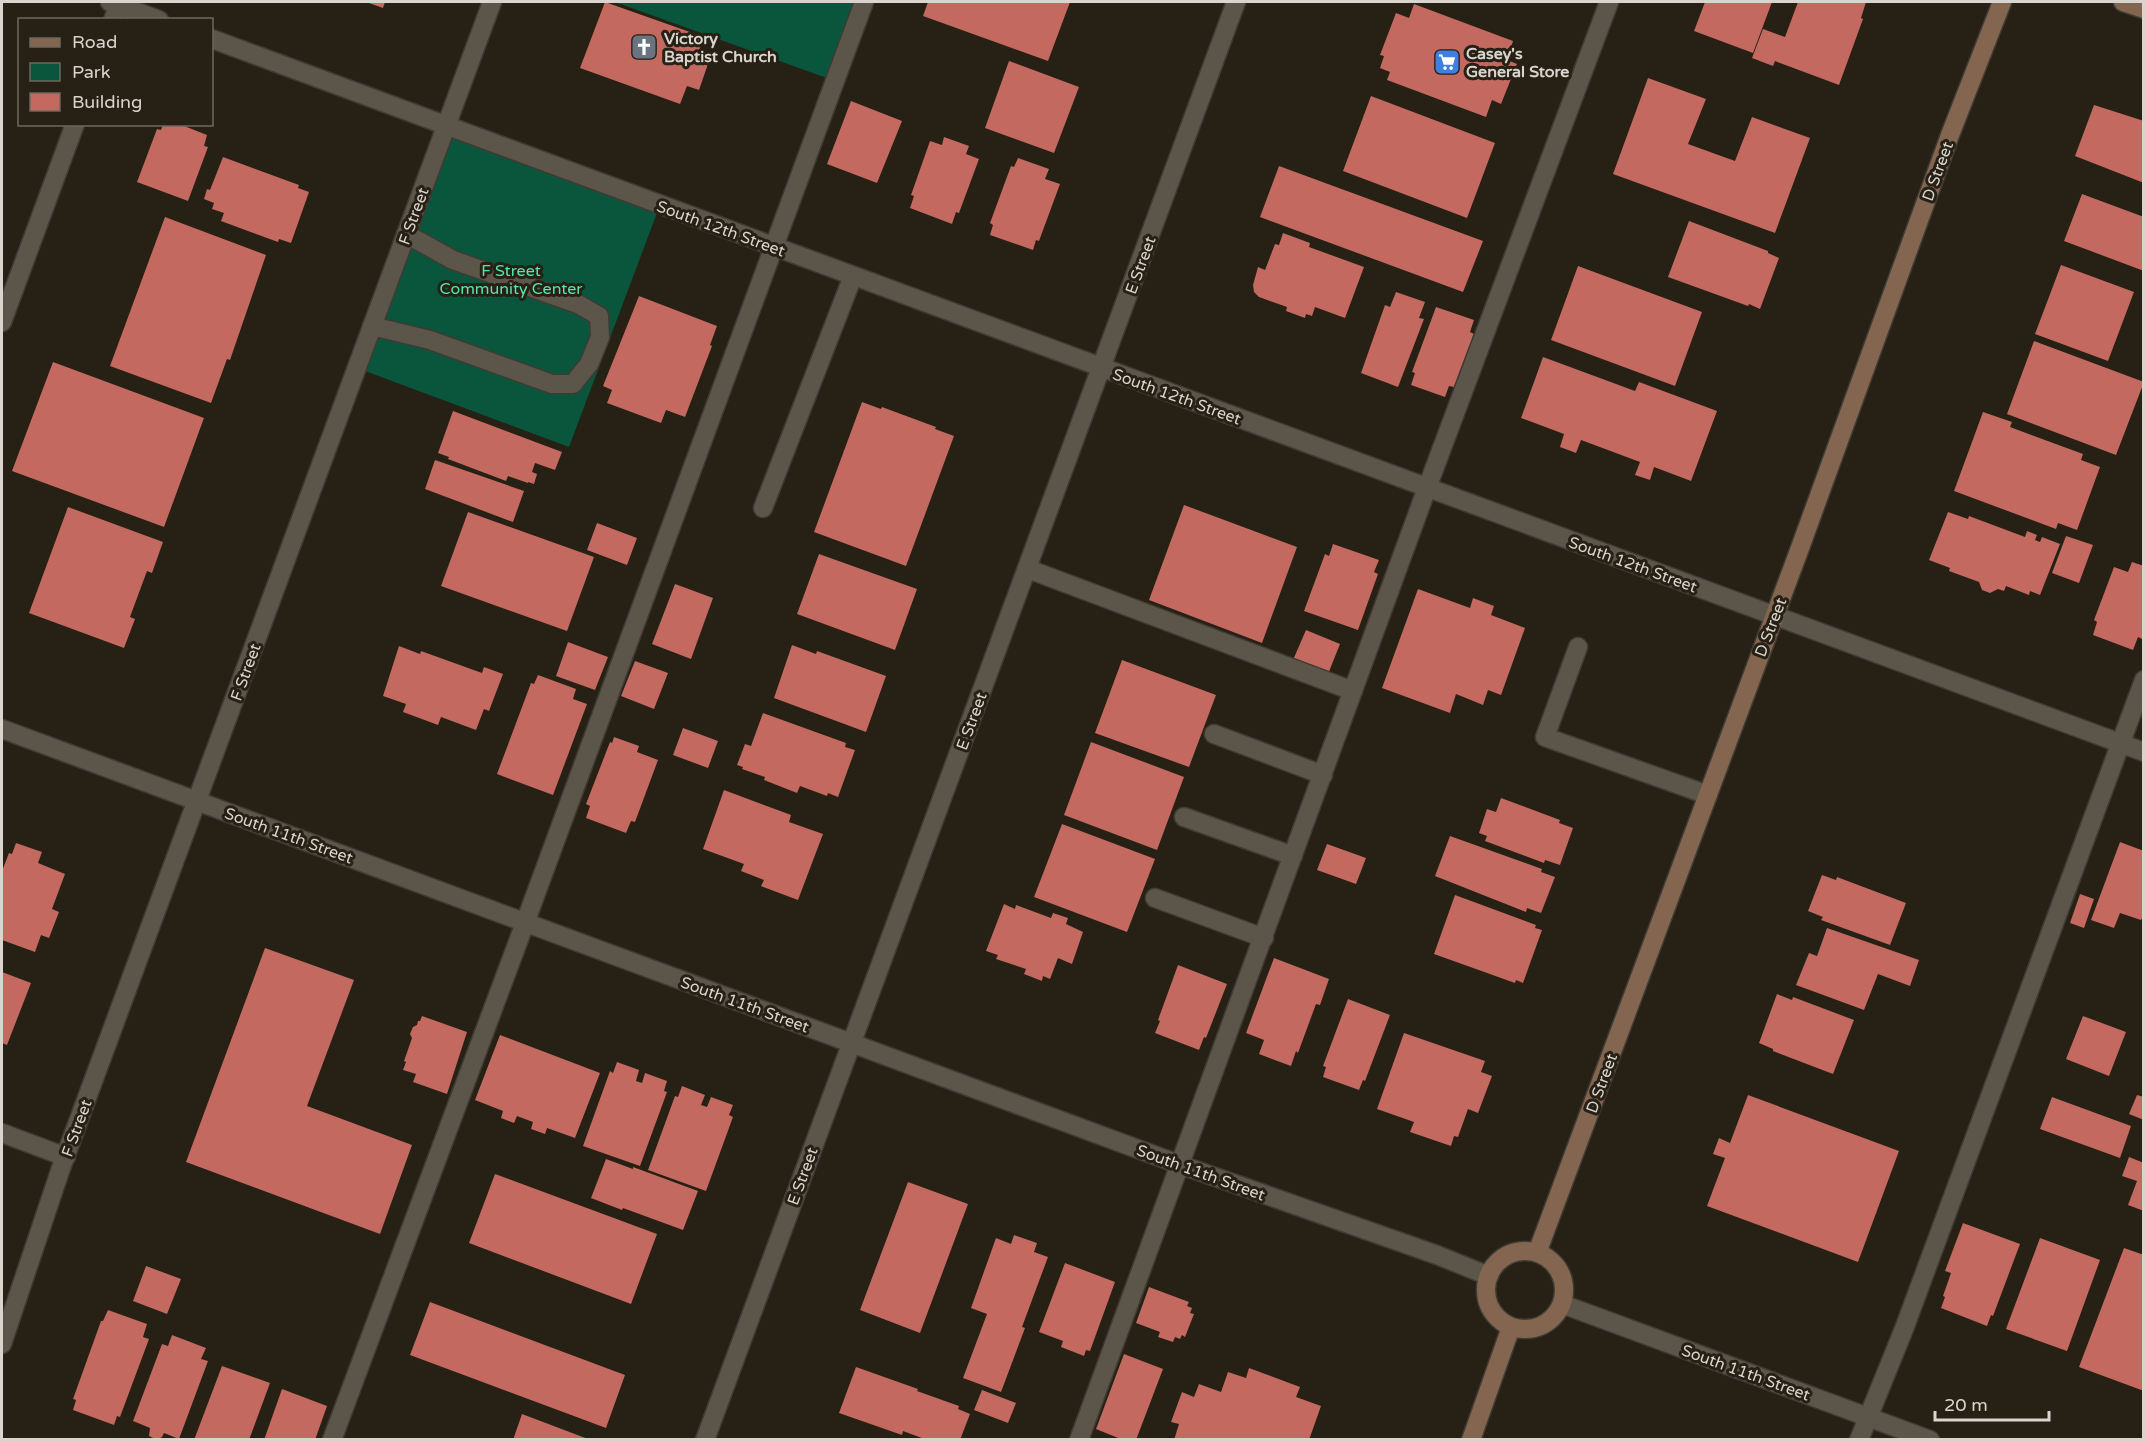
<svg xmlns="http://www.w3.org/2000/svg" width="2145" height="1441" viewBox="0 0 2145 1441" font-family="'Varela Round',sans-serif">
  <rect width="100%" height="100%" fill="#262015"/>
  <path fill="#09563d" d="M615 2H864L835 81Z
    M446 126 660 205 569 447 357 368Z"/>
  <path fill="#c3695f" d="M366 2H385L383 8Z
    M605 2 704 37 697 57 709 61 699 90 687 86 680 104 580 68Z
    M928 2H1070L1048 61 923 16Z
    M1705 2H1772L1753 53 1694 31Z
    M1798 2H1866L1861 18 1863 19 1839 85 1775 61 1773 66 1752 58 1763 29 1785 37Z
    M1414 4 1513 41 1507 60 1517 64 1501 104 1492 100 1486 117 1387 80 1390 72 1380 68 1384 56 1380 55 1396 13 1409 18Z
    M1009 61 1079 87 1054 153 985 128Z
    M1648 78 1706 99 1688 144 1735 161 1752 117 1810 138 1775 233 1613 174Z
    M1371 96 1495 143 1467 218 1343 171Z
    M851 101 902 121 877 183 827 164Z
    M2094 105 2144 121V183L2075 156Z
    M163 124H179L207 135 204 146 208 147 188 201 137 182 157 129 161 130Z
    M944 137 969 146 966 154 979 159 959 213 956 212 952 224 910 208 914 196 911 195 930 141 942 145Z
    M223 157 299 185 298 188 309 192 291 243 279 239 278 242 221 221 224 213 212 209 214 203 204 199 207 189 210 190Z
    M1018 158 1049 169 1045 179 1060 184 1039 241 1036 240 1033 250 990 235 993 225 990 223 1011 166 1014 167Z
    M1279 166 1483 241 1463 292 1260 217Z
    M2082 194 2144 217V271L2064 241Z
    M165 217 266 255 230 360 227 359 211 403 110 366Z
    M1689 221 1768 251V253L1779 258 1760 309 1749 304 1748 306 1668 277Z
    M1283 233 1310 243 1309 247 1364 267 1345 318 1315 307 1312 316 1306 314 1305 318 1286 311 1287 307 1259 297 1254 292 1253 285 1258 267 1265 270 1275 244 1279 245Z
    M2061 265 2134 292 2108 361 2035 334Z
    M1578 266 1702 312 1675 386 1551 340Z
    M1396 292 1425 302 1419 318 1424 319 1398 387 1361 373 1385 305 1390 307Z
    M639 296 717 326 710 345 712 346 685 417 666 410 661 423 607 403 612 390 603 386Z
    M1436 307 1474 320 1470 332 1474 334 1454 387 1449 386 1445 397 1411 385 1415 373 1412 372Z
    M2034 341 2144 382 2116 455 2007 414Z
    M1543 357 1635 391 1639 382 1717 411 1691 481 1654 467 1650 480 1635 475 1640 462 1581 440 1576 453 1560 447 1564 434 1521 418Z
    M53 362 204 418 164 527 12 471Z
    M862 402 881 409 882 407 936 427 935 429 954 436 906 566 814 532Z
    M453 411 562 452 555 470 535 463 532 472 537 474 534 484 528 482V483L508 476 506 481 448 459 449 457 438 453Z
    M1983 412 2012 422 2010 427 2083 454 2081 460 2100 467 2077 530 2058 523 2056 529 1954 491Z
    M435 460 524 491 513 522 425 489Z
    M1184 505 1297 547 1262 643 1149 600Z
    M68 507 163 542 152 573 147 571 130 617 135 619 124 648 29 613Z
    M468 512 594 557 567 631 441 586Z
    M1948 512 1968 519 1969 516 2025 537 2027 531 2037 535 2035 540 2040 542 2042 537 2060 544 2040 595 2030 591 2029 595 2006 586 2004 591 1998 589 1990 593 1982 590 1979 582 1949 571 1950 568 1929 560Z
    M597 523 637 538 627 565 587 550Z
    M2066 536 2093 545 2079 583 2052 573Z
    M1333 544 1379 560 1374 572 1378 574 1358 630 1304 611 1325 554 1329 556Z
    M819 554 917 589 895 650 797 614Z
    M2132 562 2144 566V635L2142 639 2138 637 2133 650 2093 635 2097 622 2094 620 2114 567 2128 572Z
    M675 584 713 598 691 659 652 644Z
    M1418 589 1470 608 1473 598 1494 606 1491 615 1525 628 1501 695 1488 690 1483 705 1456 694 1450 713 1382 688Z
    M1306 630 1340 644 1328 674 1293 660Z
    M568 642 608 657 595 690 556 676Z
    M792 645 816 654 817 651 886 676 866 732 774 698Z
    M399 646 420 654 421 651 482 673 484 667 503 674 489 711 484 709 476 730 441 717 438 725 403 712 406 704 383 696Z
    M1122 660 1216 695 1189 767 1095 733Z
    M635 661 668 673 654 709 621 696Z
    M538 675 576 689 573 699 587 704 553 795 497 774 531 683 534 684Z
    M763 713 846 743 845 747 855 750 838 797 828 793 827 796 800 786 797 793 764 780 765 777 742 769 743 767 737 765 745 744 751 746Z
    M683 728 718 741 708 768 673 755Z
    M614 737 639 746 637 752 658 760 635 822 631 821 626 833 586 818 590 806 586 804 610 742 612 743Z
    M1091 742 1184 777 1157 850 1064 815Z
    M724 790 791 815 789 822 823 834 798 900 761 886 764 880 741 871 744 864 703 849Z
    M1501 798 1560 820 1559 823 1573 828 1560 865 1545 860 1544 863 1485 841 1487 836 1479 833 1487 809 1496 812Z
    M1062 824 1155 859 1127 932 1034 897Z
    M1450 836 1542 869 1541 872 1555 877 1541 913 1527 908 1526 912 1435 876Z
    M2120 842 2144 851V914L2141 920 2120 913 2114 928 2091 920Z
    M16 843 42 852 38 863 65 874 52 909 59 912 49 938 41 935 35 952 2 940V871L9 853 12 854Z
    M1327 844 1366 858 1356 884 1317 870Z
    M1822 875 1836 880 1837 877 1906 903 1890 945 1821 920 1823 917 1808 911Z
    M2080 894 2094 899 2084 928 2070 923Z
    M1455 895 1536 925 1535 928 1542 930 1523 983 1516 980 1515 983 1434 954Z
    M1004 904 1015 909 1016 905 1051 918 1053 913 1068 918 1066 924 1083 932 1072 964 1058 958 1050 979 1043 976 1042 981 1024 974 1026 969 996 959 998 955 986 951Z
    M1827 928 1919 960 1910 986 1878 974 1864 1010 1796 985 1809 953 1817 956Z
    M265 948 354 980 307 1106 412 1145 380 1234 186 1162Z
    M1274 958 1329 979 1320 1005 1316 1004 1298 1053 1296 1051 1291 1066 1259 1054 1264 1040 1246 1033Z
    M1178 965 1227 984 1206 1038 1204 1037 1199 1050 1155 1033 1160 1021 1158 1020Z
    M2 972 31 983 7 1045 2 1043Z
    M1777 994 1792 1000 1793 997 1854 1020 1833 1074 1773 1051V1049L1759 1043Z
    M1348 999 1390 1015 1365 1081 1363 1080 1359 1090 1323 1077 1326 1067 1323 1066Z
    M422 1016 467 1032 447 1094 413 1082 416 1074 403 1070 406 1062 404 1061 412 1038 410 1034 413 1027 417 1025 418 1021H420Z
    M2083 1016 2126 1032 2109 1076 2066 1059Z
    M1404 1033 1485 1061 1481 1072 1492 1076 1478 1113 1468 1109 1458 1137 1454 1136 1451 1146 1410 1132 1414 1122 1377 1109Z
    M500 1035 600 1073 575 1138 547 1128 545 1134 531 1129 533 1122 517 1116 514 1123 501 1118 503 1111 475 1100Z
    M617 1062 639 1070 636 1081 642 1083 645 1073 667 1081 664 1091 667 1092 640 1166 583 1146 610 1071 613 1073Z
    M682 1086 705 1095 701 1105 707 1107 711 1097 733 1105 729 1115 733 1117 706 1191 648 1170 675 1096 678 1097Z
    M1748 1095 1899 1151 1858 1262 1707 1206 1725 1158 1713 1154 1719 1138 1730 1143Z
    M2137 1095 2144 1097V1120L2129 1114Z
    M2052 1097 2131 1126 2120 1158 2040 1129Z
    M2129 1157 2144 1163V1211L2128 1205 2137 1181 2122 1176Z
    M606 1159 633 1169V1167L698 1191 683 1230 623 1208 622 1210 591 1198Z
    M495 1174 657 1234 631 1304 469 1243Z
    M908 1182 968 1204 920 1333 860 1310Z
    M1963 1223 2020 1244 1993 1316 1991 1315 1987 1326 1941 1308 1945 1297 1943 1296 1951 1273 1945 1271Z
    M1014 1235 1037 1243 1034 1252 1048 1257 1022 1327 1025 1328 1001 1392 963 1378 987 1314 971 1308 996 1238 1011 1244Z
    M2040 1238 2100 1260 2067 1351 2006 1329Z
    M2124 1248 2144 1255V1391L2079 1367Z
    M1065 1263 1115 1282 1090 1351 1086 1350 1084 1356 1061 1347 1063 1341 1039 1332Z
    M146 1266 181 1279 167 1314 133 1301Z
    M1149 1287 1189 1302 1187 1306 1192 1308 1190 1313 1194 1314 1185 1337 1182 1335 1180 1339 1175 1337 1173 1342 1158 1337 1160 1332 1136 1323Z
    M430 1302 625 1375 606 1428 410 1355Z
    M108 1310 147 1324 143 1337 149 1339 120 1417 117 1416 114 1425 73 1410 76 1400 73 1399 101 1321H103Z
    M172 1335 206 1348 201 1359 208 1361 179 1439 164 1433 162 1437 157 1440 149 1436 150 1428 133 1421 162 1344 168 1346Z
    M1124 1354 1163 1369 1136 1440H1123L1096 1429Z
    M222 1366 270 1383 249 1440H194Z
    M856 1367 918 1389 917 1391 959 1406 958 1409 970 1414 960 1440H927L903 1431 902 1435 839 1413Z
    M1249 1368 1300 1387 1296 1397 1321 1406 1309 1440H1174L1179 1424 1171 1422 1182 1392 1194 1397 1199 1384 1221 1392 1228 1372 1246 1378Z
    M282 1389 327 1406 315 1440H264Z
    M982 1390 1016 1403 1008 1423 974 1410Z
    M522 1414 588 1439V1440H513Z"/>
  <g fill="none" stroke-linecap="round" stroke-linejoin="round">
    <g stroke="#3f3b34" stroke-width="21">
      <path id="lane" d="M113 20 120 2
        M2 322 75 124
        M372 326 430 340 552 384H573L589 364 600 337 599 316 578 304 453 260 406 234
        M763 508 853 276
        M1028 569 1353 691
        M1578 647 1545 737 1708 795
        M1214 734 1323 775
        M1184 817 1293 856
        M1155 898 1264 938
        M2 1133 66 1157
        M332 1440 525 923 864 2
        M1079 1440 1427 488 1609 2
        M1859 1440 1904 1329 2144 680"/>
    </g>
    <g stroke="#3f3b34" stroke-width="21">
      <path id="street" d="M110 2 159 20
        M212 39 2144 752
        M2 729 1181 1165 1437 1255 1489 1276
        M1562 1304 1930 1440
        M2 1344 61 1168 492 2
        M705 1440 1236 2"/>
    </g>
    <g stroke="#3f3b34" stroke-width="21">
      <path id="secondary" d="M2123 2 2144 9
        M1486 1290a39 39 0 1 1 78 0a39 39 0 1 1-78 0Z
        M1537 1253 1800 548 1950 135 2002 2
        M1471 1440 1511 1327"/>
    </g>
    <use href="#lane" stroke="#5c564a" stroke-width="18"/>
    <use href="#street" stroke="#5c564a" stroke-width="18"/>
    <use href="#secondary" stroke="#846650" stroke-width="18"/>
  </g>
  <defs>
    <g id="church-square" transform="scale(1.35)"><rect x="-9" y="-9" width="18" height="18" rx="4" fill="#6b7280" stroke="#262015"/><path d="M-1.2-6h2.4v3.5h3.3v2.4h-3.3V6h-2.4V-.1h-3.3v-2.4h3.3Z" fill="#fff"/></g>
    <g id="supermarket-square" transform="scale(1.35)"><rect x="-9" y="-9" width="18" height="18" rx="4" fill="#3f7fe0" stroke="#262015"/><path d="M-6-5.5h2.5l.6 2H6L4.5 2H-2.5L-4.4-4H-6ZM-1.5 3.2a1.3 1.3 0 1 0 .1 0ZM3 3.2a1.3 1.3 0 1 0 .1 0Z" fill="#fff"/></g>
  </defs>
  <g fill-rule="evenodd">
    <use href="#church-square" x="644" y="47"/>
    <use href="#supermarket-square" x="1447" y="62"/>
  </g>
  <g text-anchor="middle" stroke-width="6" stroke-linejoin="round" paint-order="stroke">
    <g font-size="16" font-weight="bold" fill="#d9d5ce" stroke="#262015" text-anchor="start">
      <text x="664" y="44">Victory<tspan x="664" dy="18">Baptist Church</tspan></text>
      <text x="1466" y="59">Casey's<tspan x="1466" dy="18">General Store</tspan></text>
    </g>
    <g font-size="16" fill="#d9d5ce" stroke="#262015">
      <text transform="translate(1937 171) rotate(-70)" y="6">D Street</text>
      <text transform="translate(413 216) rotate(-70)" y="6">F Street</text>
      <text transform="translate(721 228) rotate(20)" y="6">South 12th Street</text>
      <text transform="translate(1140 265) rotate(-70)" y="6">E Street</text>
      <text transform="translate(1177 396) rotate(20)" y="6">South 12th Street</text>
      <text transform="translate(1633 564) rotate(20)" y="6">South 12th Street</text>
      <text transform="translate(1770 627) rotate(-69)" y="6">D Street</text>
      <text transform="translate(245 672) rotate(-70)" y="6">F Street</text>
      <text transform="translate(971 721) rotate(-70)" y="6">E Street</text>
      <text transform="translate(289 835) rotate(20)" y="6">South 11th Street</text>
      <text transform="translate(745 1004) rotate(20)" y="6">South 11th Street</text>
      <text transform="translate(1601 1083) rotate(-70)" y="6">D Street</text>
      <text transform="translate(76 1128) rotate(-70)" y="6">F Street</text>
      <text transform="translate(1201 1172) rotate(20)" y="6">South 11th Street</text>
      <text transform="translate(802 1176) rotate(-70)" y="6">E Street</text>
      <text transform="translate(1746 1372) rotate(20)" y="6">South 11th Street</text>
    </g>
    <g font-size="16" fill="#56e5ae" stroke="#262015">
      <text x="511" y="276">F Street<tspan x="511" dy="18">Community Center</tspan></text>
    </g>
  </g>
  <rect width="2145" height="1441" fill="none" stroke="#d9d5ce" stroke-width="6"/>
  <rect x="18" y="18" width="195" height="108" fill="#262015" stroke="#6e685f" stroke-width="1.5"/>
  <rect x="30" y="38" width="30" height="9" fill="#846650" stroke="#6e685f" stroke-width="1.5"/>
  <text x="72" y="48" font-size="18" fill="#d9d5ce">Road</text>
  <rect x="30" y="63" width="30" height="18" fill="#09563d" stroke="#6e685f" stroke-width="1.5"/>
  <text x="72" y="78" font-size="18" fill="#d9d5ce">Park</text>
  <rect x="30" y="93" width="30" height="18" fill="#c3695f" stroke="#6e685f" stroke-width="1.5"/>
  <text x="72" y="108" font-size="18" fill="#d9d5ce">Building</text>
  <path d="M1935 1411v9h114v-9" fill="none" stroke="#d9d5ce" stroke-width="3"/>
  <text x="1944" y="1411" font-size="18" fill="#d9d5ce" stroke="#262015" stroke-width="4.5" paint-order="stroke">20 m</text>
</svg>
